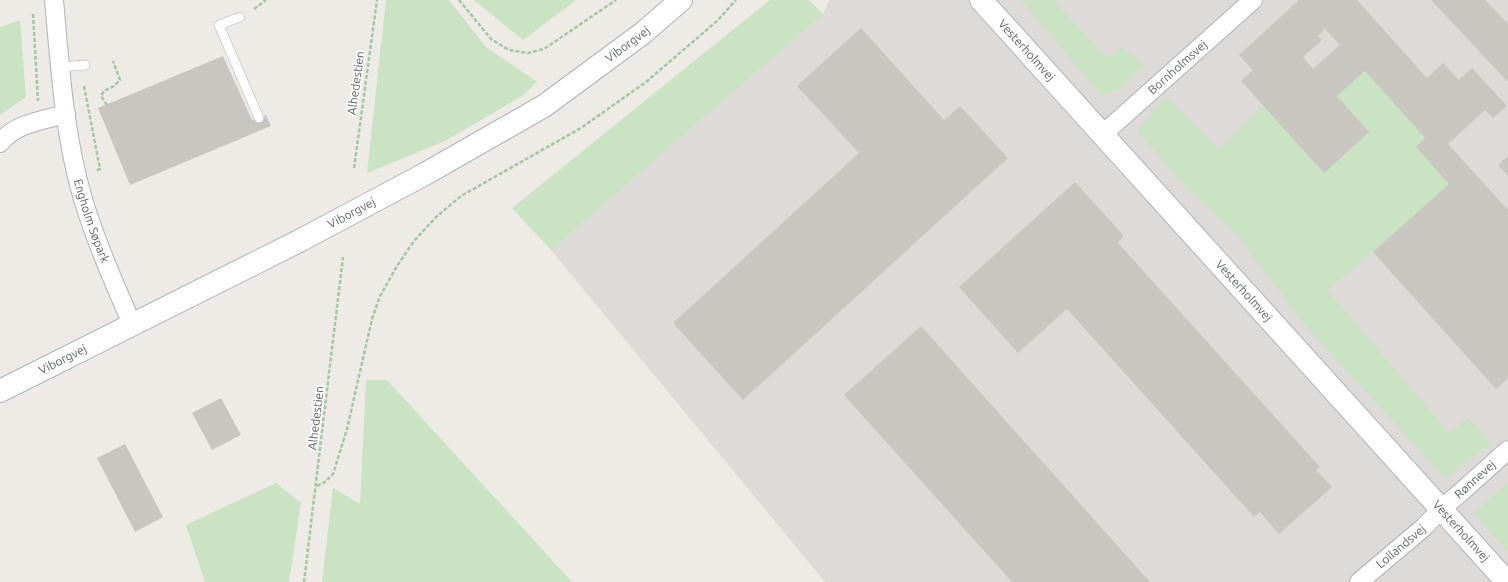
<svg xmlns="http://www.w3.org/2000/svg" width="1508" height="582" viewBox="0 0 1508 582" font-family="Ubuntu,sans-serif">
  <rect width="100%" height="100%" fill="#eeeae5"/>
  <path fill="#dddad7" d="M829 0H1508V582H825L551 250 823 14Z"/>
  <path fill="#c9e3c3" d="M386 0H449L486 47 537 82 522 96 445 141 367 173Z
    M474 0H576L523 40Z
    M770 0H809L823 14 551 250 512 208Z
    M1021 0H1053L1106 58 1123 47 1143 66 1120 89 1101 95Z
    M20 20 26 97 0 115V27Z
    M1365 71 1425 138 1416 147 1449 184 1373 252 1327 290 1449 433 1468 418 1491 443 1445 478 1305 325 1235 232 1189 190 1137 131 1166 97 1219 150 1263 105 1324 173 1369 132 1337 96Z
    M366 380H387L572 582H322L333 488 360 504Z
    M276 483 301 503 289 582H205L186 525Z
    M1508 483V551L1474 513Z"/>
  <path fill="#c9c5c1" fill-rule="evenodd" d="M1299 0H1357L1427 78 1443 63 1459 80 1472 68 1507 106 1493 118 1485 110 1448 144 1508 210V378L1496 389 1373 252 1449 184 1416 147 1425 138 1365 71 1337 96 1369 132 1324 173 1241 81 1253 70 1239 55ZM1325 29 1340 45 1313 69 1303 57 1322 40 1318 36Z
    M1431 0H1485L1508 24V82Z
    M861 28 944 120 960 106 1008 158 743 400 673 323 859 153 797 86Z
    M223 56 252 120 266 115 271 126 130 185 98 108Z
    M1508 156V176L1498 165Z
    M1075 182 1124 236 1118 243 1320 467 1316 470 1332 487 1279 534 1260 512 1254 517 1067 309 1018 353 959 287Z
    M921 326 1150 582H1012L844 395Z
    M221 398 241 435 212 450 192 413Z
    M125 444 163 517 135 532 97 458Z"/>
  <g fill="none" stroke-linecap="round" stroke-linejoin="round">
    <g stroke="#b0b3b6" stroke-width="10">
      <path id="service" d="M240 17 219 25 259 118
        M60 67 85 65"/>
    </g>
    <g stroke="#b0b3b6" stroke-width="20">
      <g id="minor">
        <path id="s1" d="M54 0C60 66 64 135 83 199 96 242 114 283 132 324"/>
        <path id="s2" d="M1103 134 1253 0"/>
        <path d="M0 143C15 123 44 120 66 114"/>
        <path id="s3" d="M1359 582 1424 527 1441 509 1459 494 1508 450"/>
      </g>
    </g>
    <g stroke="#b0b3b6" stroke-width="24">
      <g id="tertiary">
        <path id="s4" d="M981 0 1507 582"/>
        <path id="s5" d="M0 391 301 240 425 174 544 106 643 33 681 0"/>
      </g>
    </g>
    <path stroke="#a0c8a5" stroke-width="2.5" stroke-dasharray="4 2" stroke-linecap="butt" d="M459 0 491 39 509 50 528 53 544 49 616 0
      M254 9 266 0
      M33 14 38 101
      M84 86 100 169 95 171
      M107 105 101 96 104 91 114 86 120 80 113 61
      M354 168 377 0
      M317 486 325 482 333 474 347 429 372 319 380 296 397 266 414 241 436 217 461 196 581 128 646 82 717 21 736 0
      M304 582 343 257"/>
    <use href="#service" stroke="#fff" stroke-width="9"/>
    <use href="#minor" stroke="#fff" stroke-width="18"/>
    <use href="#tertiary" stroke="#fff" stroke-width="22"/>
  </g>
  <g text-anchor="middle" stroke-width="3.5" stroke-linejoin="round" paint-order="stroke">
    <g font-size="12" fill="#5d6164" stroke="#fff">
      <text dy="4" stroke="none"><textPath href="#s5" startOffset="718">Viborgvej</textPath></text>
      <text dy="4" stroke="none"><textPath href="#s4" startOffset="68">Vesterholmvej</textPath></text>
      <text dy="4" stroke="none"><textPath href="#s2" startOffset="100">Bornholmsvej</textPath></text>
      <text transform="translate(356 83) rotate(-82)" y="4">Alhedestien</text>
      <text dy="4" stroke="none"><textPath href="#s5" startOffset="394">Viborgvej</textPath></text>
      <text dy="4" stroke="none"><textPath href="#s1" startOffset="225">Engholm Søpark</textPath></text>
      <text dy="4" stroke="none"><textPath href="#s4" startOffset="392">Vesterholmvej</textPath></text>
      <text dy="4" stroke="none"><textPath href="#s5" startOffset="70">Viborgvej</textPath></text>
      <text transform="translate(316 418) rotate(-83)" y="4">Alhedestien</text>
      <text dy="4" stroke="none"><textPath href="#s3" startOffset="155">Rønnevej</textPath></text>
      <text dy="4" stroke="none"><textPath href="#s4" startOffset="716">Vesterholmvej</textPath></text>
      <text dy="4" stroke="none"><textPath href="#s3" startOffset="55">Lollandsvej</textPath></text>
    </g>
  </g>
</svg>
